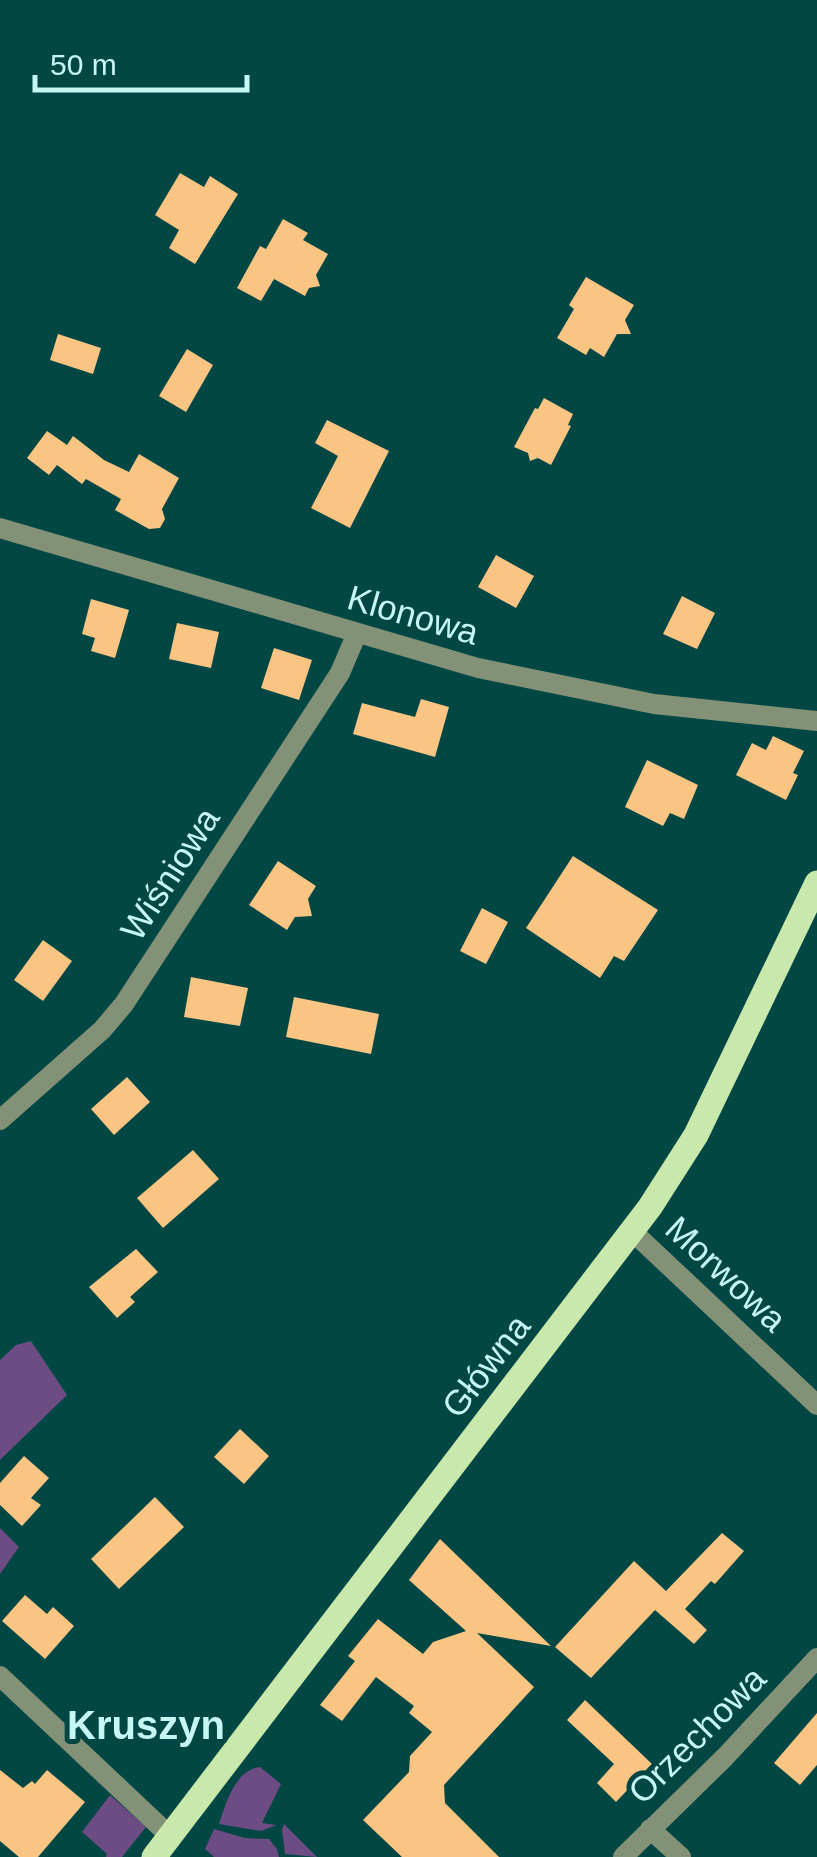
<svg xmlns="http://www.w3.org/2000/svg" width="817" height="1857" viewBox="0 0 817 1857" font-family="Helvetica,sans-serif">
  <rect width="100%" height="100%" fill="#034744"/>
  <path fill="#6d4b83" d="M31 1341 67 1395 0 1460V1360L16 1345Z
    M0 1528 19 1547 0 1574Z
    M260 1767 281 1784 262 1823 276 1825 261 1831 219 1824C226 1803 235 1770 260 1767Z
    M110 1795 146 1827 122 1857H106L107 1854 82 1832Z
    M284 1824 317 1857 285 1854 282 1830Z
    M214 1829 245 1838 269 1839 277 1849 279 1857H214L205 1849Z"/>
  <path fill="#fac482" d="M180 173 204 187 210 176 238 194 195 264 169 248 179 230 155 215Z
    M283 219 308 233 303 240 328 254 316 275 320 286 309 288 305 296 274 279 261 301 237 288 260 246 266 249Z
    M586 277 634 305 625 320 631 334H617L604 357 590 348 586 355 557 338 574 309 569 305Z
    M58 334 101 348 93 374 50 360Z
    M187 349 213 365 186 412 159 396Z
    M544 398 573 414 568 425 571 426 551 465 538 458 530 461 528 453 514 447 535 408 538 409Z
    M327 420 389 451 350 528 311 508 338 456 315 443Z
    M47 431 67 445 73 436 104 460 129 472 139 454 179 478 162 509 165 519 160 528 149 529 115 510 121 499 86 479 82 484 57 465 49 475 27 458Z
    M496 555 534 576 516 608 478 587Z
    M682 596 715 613 697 649 663 634Z
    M91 599 129 610 115 658 91 651 95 638 82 634Z
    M177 623 219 632 211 668 169 659Z
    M274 648 312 660 299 700 261 688Z
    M421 699 449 707 435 757 353 734 362 703 415 717Z
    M773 736 804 751 793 773 798 775 786 800 736 775 752 743 766 750Z
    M647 760 698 785 684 819 670 813 663 826 625 807Z
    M573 856 658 910 624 961 614 956 600 978 526 928Z
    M278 861 316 886 308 899 312 916 295 917 287 930 249 905Z
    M482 908 508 922 486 964 460 951Z
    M43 940 72 961 43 1001 14 980Z
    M191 977 248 988 240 1026 184 1017Z
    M294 997 379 1014 371 1054 286 1037Z
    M127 1077 150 1102 114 1135 91 1109Z
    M193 1150 219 1179 163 1228 137 1198Z
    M136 1249 158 1272 130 1297 135 1302 117 1318 89 1287Z
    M240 1429 269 1456 244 1484 214 1457Z
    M24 1456 49 1478 31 1498 41 1505 22 1526 0 1505V1483Z
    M155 1497 184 1527 119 1589 91 1559Z
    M722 1533 744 1551 715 1584 711 1581 685 1609 707 1630 694 1644 655 1610 591 1678 555 1647 634 1561 666 1591Z
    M440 1539 551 1646 477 1633 534 1687 444 1785 445 1803 499 1857H402L363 1820 409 1772 410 1756 432 1732 409 1713 414 1706 376 1677 342 1721 320 1705 355 1661 348 1656 378 1619 423 1654 433 1642 466 1631 409 1580Z
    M25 1595 47 1614 53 1607 74 1626 45 1659 2 1621Z
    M585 1700 652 1764 616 1802 597 1783 614 1764 567 1720Z
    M817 1713V1765L800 1785 774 1763Z
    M0 1770 23 1788 32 1781 35 1784 47 1770 85 1802 38 1857H19L0 1841Z"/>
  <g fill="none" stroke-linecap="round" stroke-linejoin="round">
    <path stroke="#839276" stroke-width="20" d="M0 528 478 668 654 704 817 721
      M0 1120 102 1030 124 1004 340 673 357 633
      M633 1232 817 1405
      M0 1676 170 1836
      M650 1829 681 1857
      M623 1857 725 1757 817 1658"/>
    <path stroke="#c8e8ac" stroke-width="25" d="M154 1857 650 1207 696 1135 817 883"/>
  </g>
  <g text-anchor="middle" stroke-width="10" stroke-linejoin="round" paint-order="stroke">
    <g font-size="35" fill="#c6f7f4" stroke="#034744">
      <text transform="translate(413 615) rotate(16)" y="12">Klonowa</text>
      <text transform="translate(170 874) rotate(-57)" y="12">Wiśniowa</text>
      <text transform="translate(726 1274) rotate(43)" y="12">Morwowa</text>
      <text transform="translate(486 1366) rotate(-52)" y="12">Główna</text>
      <text transform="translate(697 1735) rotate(-45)" y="12">Orzechowa</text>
    </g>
    <g font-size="40" font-weight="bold" fill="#c6f7f4" stroke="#034744">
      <text x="146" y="1739">Kruszyn</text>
    </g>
  </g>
  <path d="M35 75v15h212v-15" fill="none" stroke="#c6f7f4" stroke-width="5"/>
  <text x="50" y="75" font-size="30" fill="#c6f7f4" stroke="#034744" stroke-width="8" paint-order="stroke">50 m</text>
</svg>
